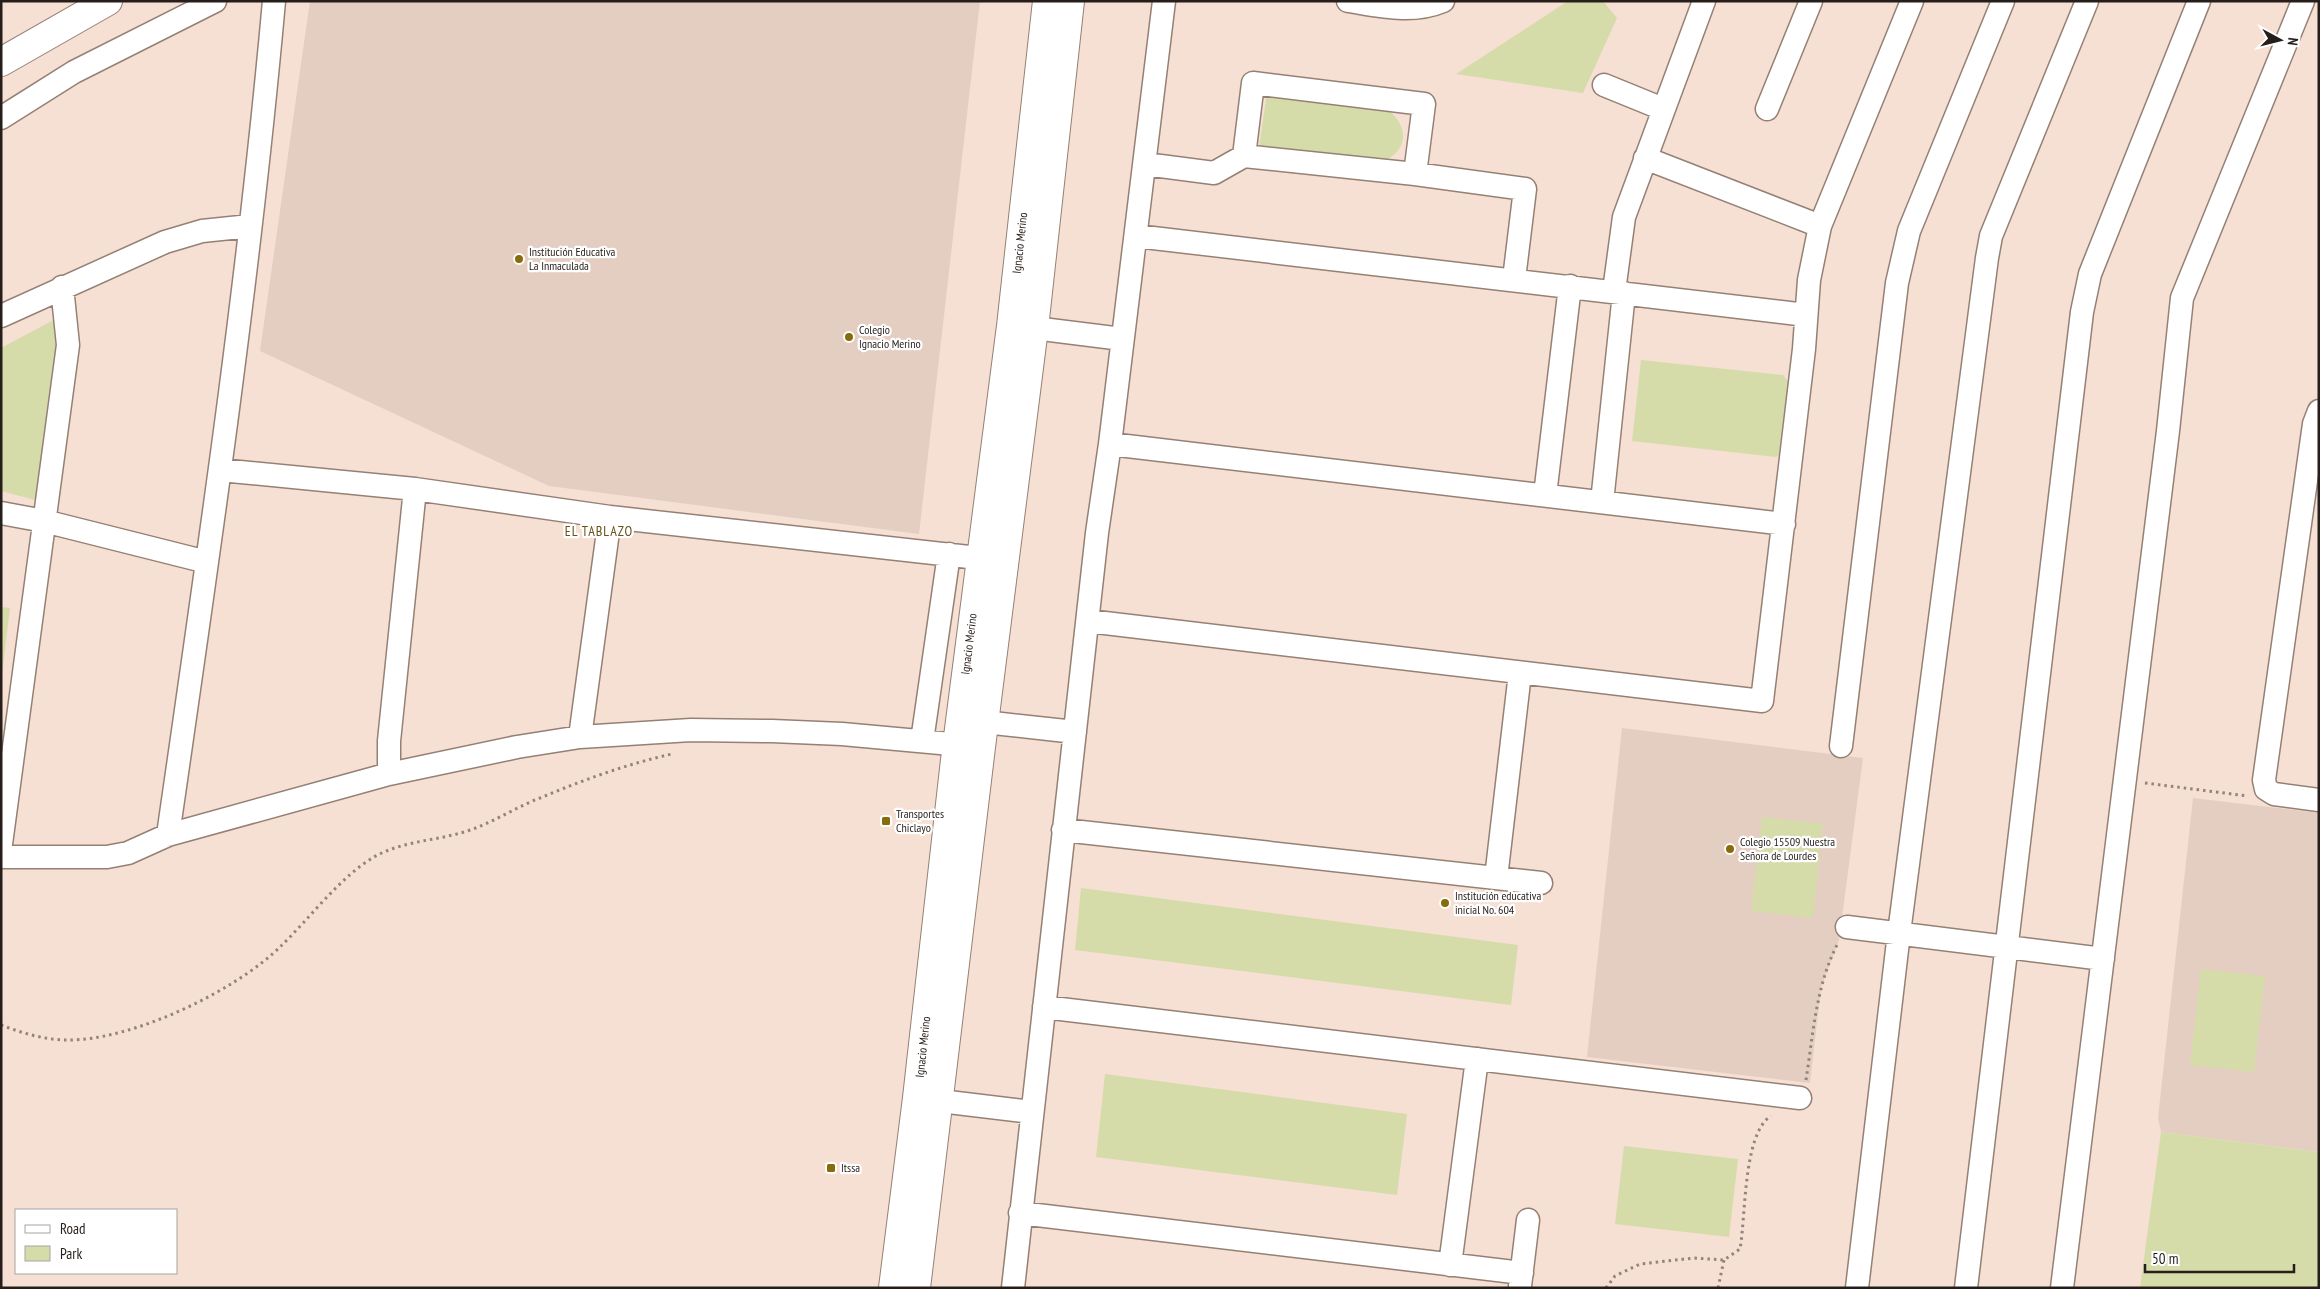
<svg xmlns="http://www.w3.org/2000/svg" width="2320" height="1289" viewBox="0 0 2320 1289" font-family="'PT Sans Narrow',sans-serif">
  <rect width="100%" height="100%" fill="#f6dfd3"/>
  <path fill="#e4cec2" d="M310 1H980L919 534 549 486 260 351Z
    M1622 728 1863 758 1839 940 1821 988 1810 1083 1587 1057Z
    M2193 798 2319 813V1152L2161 1132 2158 1118Z"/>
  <path fill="#d6dca9" d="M1568 1H1603L1617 18 1583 93 1456 74Z
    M1267 92 1388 110C1410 127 1408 152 1381 162L1259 148Z
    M63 315 39 501 1 491V348Z
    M1641 360 1783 375 1792 387 1785 452 1776 457 1632 441Z
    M1 607 10 608 1 683Z
    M1762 817 1823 824 1813 918 1751 911Z
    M1081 888 1518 945 1511 1005 1075 950Z
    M2201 969 2265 976 2254 1072 2190 1065Z
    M1105 1074 1407 1114 1397 1195 1096 1157Z
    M2161 1132 2319 1152V1288H2140Z
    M1624 1146 1738 1159 1729 1237 1615 1224Z"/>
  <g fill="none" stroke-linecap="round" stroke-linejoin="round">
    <g stroke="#958075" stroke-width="25">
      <path id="street" d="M1348 1C1380 6 1412 14 1443 1
        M1604 85 1663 109
        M1767 109 1811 1
        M1 118 74 72 215 1
        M1244 156 1253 83 1424 104 1415 174
        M1645 158 1820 226
        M1145 164 1214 173 1244 156 1415 174 1525 189 1514 279
        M1136 236 1806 315
        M1614 291 1624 217 1704 1
        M1 316 165 242 202 231 250 226
        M1034 328 1122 339
        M2319 411 2314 424 2264 780 2266 789 2274 794 2319 800
        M1110 444 1784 524
        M220 470 415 489 610 517 996 560
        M1545 495 1570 286
        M1602 502 1624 293
        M1 513 44 521 207 562
        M1088 621 1762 701 1804 349 1809 280 1820 226 1912 1
        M984 722 1075 732
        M580 737 610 517
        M922 741 949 554
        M1841 746 1897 283 1909 231 2003 1
        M389 774V741L415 489
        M1063 830 1541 883
        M168 835C208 558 249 280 274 1
        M1 844 68 345 62 287
        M1 857H107L128 853 168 835 389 774 517 747 580 737 691 730 772 731 842 734 973 746
        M1496 878 1520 673
        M1847 927 2103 959
        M1044 1007 1800 1098
        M940 1101 1032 1112
        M1020 1213 1522 1273
        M1450 1265 1477 1059
        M1520 1286 1528 1220
        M1013 1288 1097 533 1110 444 1164 1
        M1857 1288 1899 933 1987 258 1991 236 2087 1
        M1966 1288 2082 312 2090 274 2199 1
        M2062 1288 2168 431 2182 298 2303 1"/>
    </g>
    <g stroke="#958075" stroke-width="30">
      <path id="primary" d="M1 62 108 1
        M893 1288 917 1098 955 760 1011 326 1047 1
        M916 1288 981 747 1034 328 1070 1"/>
    </g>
    <path stroke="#93837b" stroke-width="3" stroke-dasharray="2.5 4" stroke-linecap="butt" d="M2145 783 2248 796
      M1 1025C22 1033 45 1040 67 1040 131 1041 236 991 281 946 309 919 341 876 374 857 402 841 434 841 464 832 491 824 514 808 540 798 583 780 627 764 672 754
      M1806 1080C1813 1035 1816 986 1837 945
      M1606 1288 1615 1276 1640 1264 1694 1258 1724 1260 1740 1249C1746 1216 1743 1133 1771 1116
      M1718 1288 1724 1260"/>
    <use href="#street" stroke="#fff" stroke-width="22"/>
    <use href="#primary" stroke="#fff" stroke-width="28"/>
  </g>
  <g fill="#886c0b" stroke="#fff" stroke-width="2">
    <circle cx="519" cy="259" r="5"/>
    <circle cx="849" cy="337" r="5"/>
    <rect x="881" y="816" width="10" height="10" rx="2.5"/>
    <circle cx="1730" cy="849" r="5"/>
    <circle cx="1445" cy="903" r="5"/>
    <rect x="826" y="1163" width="10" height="10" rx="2.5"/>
  </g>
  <g text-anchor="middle" stroke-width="4.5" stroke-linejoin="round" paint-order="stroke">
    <g font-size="12" fill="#261e1a" stroke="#fff">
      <text transform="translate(1020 243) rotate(-84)" y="4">Ignacio Merino</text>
      <text transform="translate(969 644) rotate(-83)" y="4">Ignacio Merino</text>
      <text transform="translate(923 1047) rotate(-84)" y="4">Ignacio Merino</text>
    </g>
    <g font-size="12" fill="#261e1a" stroke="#fff" text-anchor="start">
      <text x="529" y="256">Institución Educativa<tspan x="529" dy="14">La Inmaculada</tspan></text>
      <text x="859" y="334">Colegio<tspan x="859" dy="14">Ignacio Merino</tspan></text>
      <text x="896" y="818">Transportes<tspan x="896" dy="14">Chiclayo</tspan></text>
      <text x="1740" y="846">Colegio 15509 Nuestra<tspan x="1740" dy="14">Señora de Lourdes</tspan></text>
      <text x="1455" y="900">Institución educativa<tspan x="1455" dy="14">inicial No. 604</tspan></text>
      <text x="841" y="1172">Itssa</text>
    </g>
    <g font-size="14" letter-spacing="1" fill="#665317" stroke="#fff">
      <text x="599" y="536">EL TABLAZO</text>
    </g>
  </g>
  <rect width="2320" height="1289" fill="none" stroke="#261e1a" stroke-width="5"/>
  <rect x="15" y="1209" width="162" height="65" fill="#ffffff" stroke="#a8a5a3"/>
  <rect x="25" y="1225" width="25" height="8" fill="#ffffff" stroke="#a8a5a3"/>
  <text x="60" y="1234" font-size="15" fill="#261e1a">Road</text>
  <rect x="25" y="1246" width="25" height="15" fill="#d6dca9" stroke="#a8a5a3"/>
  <text x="60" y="1259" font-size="15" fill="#261e1a">Park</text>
  <g transform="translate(2280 40) rotate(97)" stroke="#ffffff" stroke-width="4" paint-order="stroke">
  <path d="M0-4L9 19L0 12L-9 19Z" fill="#261e1a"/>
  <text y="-8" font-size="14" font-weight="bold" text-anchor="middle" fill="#261e1a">N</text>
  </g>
  <path d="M2145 1264v8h149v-8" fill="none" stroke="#261e1a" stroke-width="2.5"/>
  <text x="2152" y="1264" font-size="15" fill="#261e1a" stroke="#ffffff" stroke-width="4" paint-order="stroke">50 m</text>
</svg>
